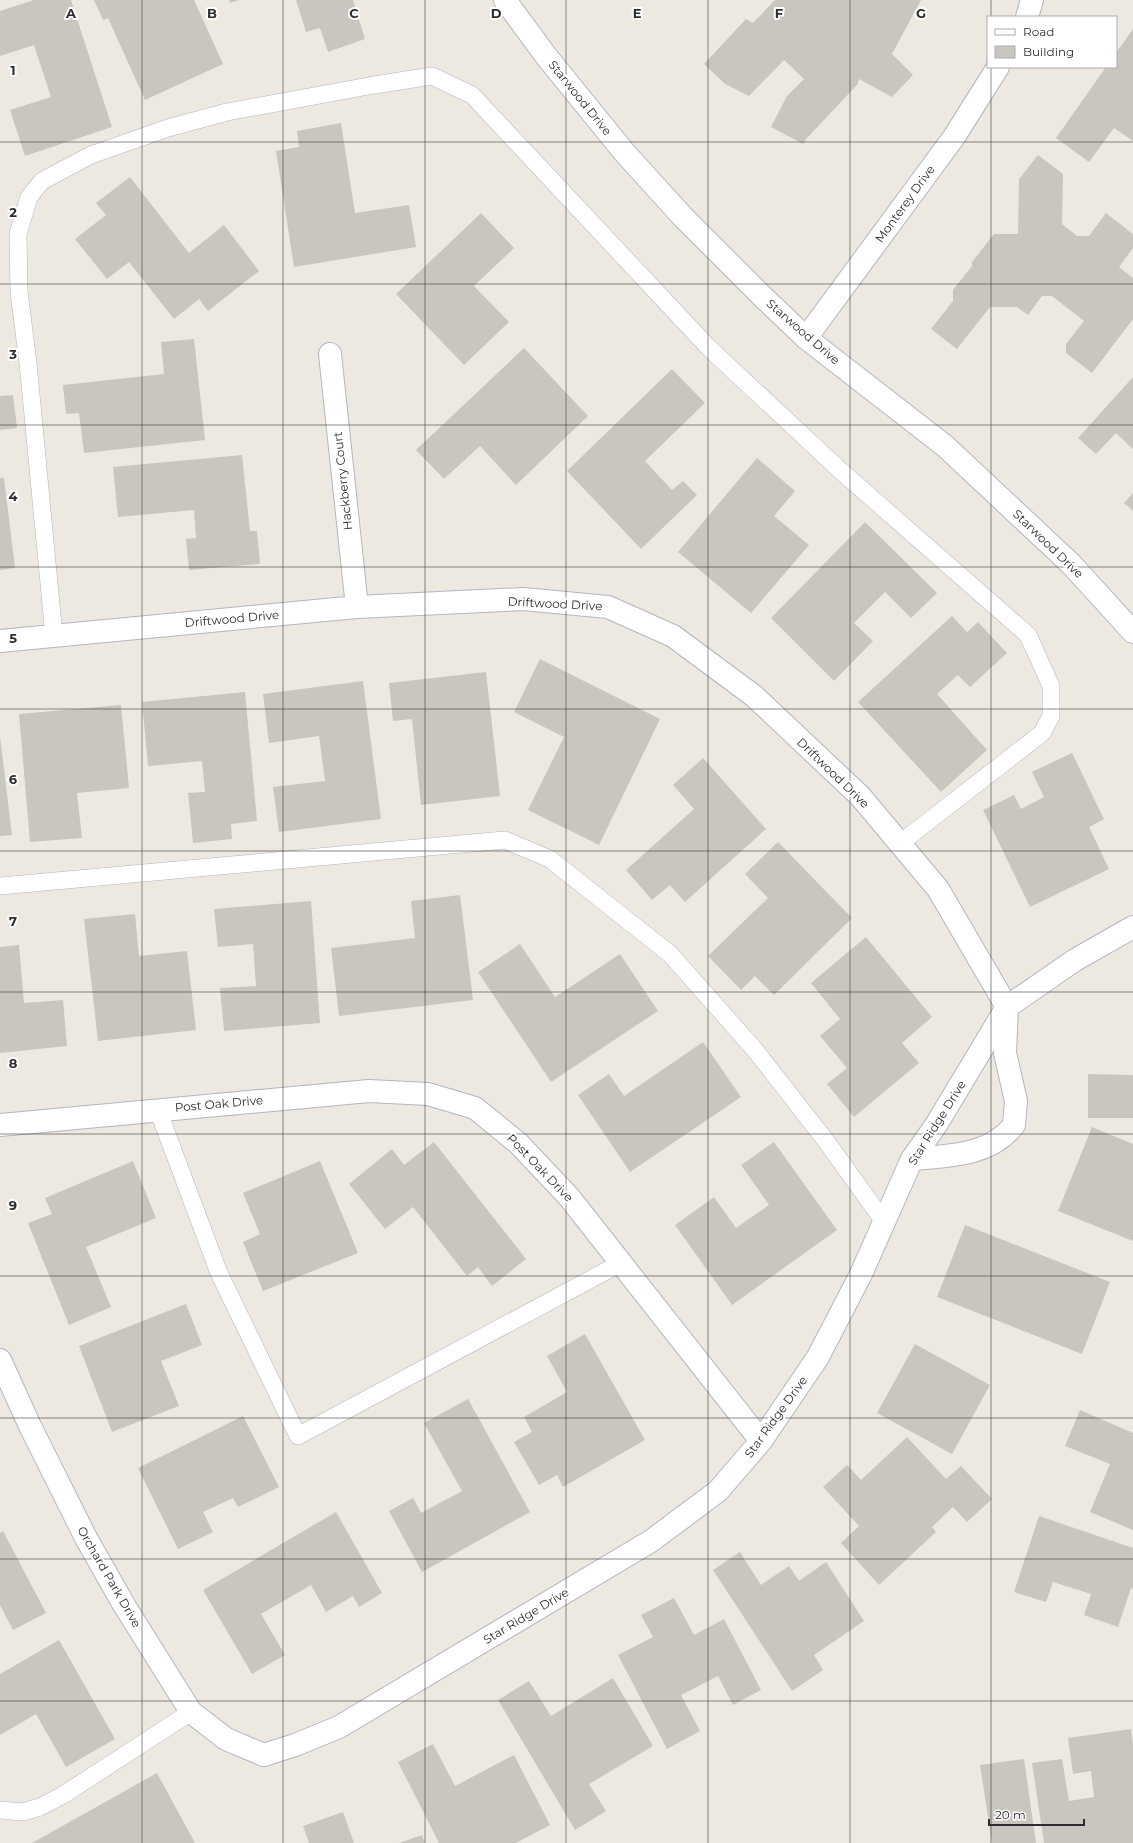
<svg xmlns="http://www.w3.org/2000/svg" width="1133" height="1843" viewBox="0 0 1133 1843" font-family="Montserrat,sans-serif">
  <rect width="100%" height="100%" fill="#eee9e0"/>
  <path fill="#c9c6bf" d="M34 0H71L112 127 25 156 10 110 51 97 34 45 0 56V11Z
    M94 0H194L223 64 145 100 108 18 103 20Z
    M229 0H239L230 3Z
    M296 0H353L365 39 328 52 320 28 306 32Z
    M775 0H921L892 54 913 75 892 97 859 79 857 85 806 139 803 144 771 127 787 96 804 79 784 60 749 96 725 84 704 64 746 19 753 23Z
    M1133 29V141L1114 128 1089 162 1056 138 1106 67H1116V53Z
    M341 123 355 213 409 205 416 247 294 267 276 151 299 147 297 131Z
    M1038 155 1063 174 1062 224 1077 236H1089L1106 213 1133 234V248L1119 267 1133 278V319L1092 373 1066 353V344L1084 321 1052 296H1042L1028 315 1017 307H990L957 349 931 329 953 301V290L972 266V262L994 234H1018L1019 179Z
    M130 177 189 253 224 225 259 271 208 311 199 299 174 319 129 262 107 279 75 239 106 215 96 203Z
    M481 213 514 248 474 286 509 322 464 365 396 294Z
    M194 339 205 440 84 453 79 413 66 414 63 385 164 374 161 342Z
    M524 348 588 416 516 485 480 446 444 479 416 450Z
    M672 369 705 403 645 461 672 490 683 481 697 495 641 549 567 471Z
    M1133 377V449L1116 433 1096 454 1078 438Z
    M13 395 17 428 0 430V396Z
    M242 455 250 531H257L260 564 189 570 186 539 196 538 194 510 118 517 113 467Z
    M757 458 795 491 774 516 809 545 751 613 678 552Z
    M0 478H4L15 568 0 570Z
    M1133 493V511L1124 503Z
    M865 522 937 593 911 618 885 592 854 623 873 641 834 681 771 618Z
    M952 616 967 632 978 622 1007 653 970 687 958 675 937 694 987 750 941 792 858 702Z
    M540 659 660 719 599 845 528 810 564 737 514 712Z
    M486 672 500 796 421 805 412 719 393 721 389 683Z
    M363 681 381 819 279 832 273 787 325 781 319 736 269 743 263 694Z
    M245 692 257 821 231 824 232 839 193 843 188 793 205 792 202 761 148 766 142 702Z
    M121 705 129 788 77 793 82 838 30 842 19 714Z
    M0 736 12 835 0 836Z
    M1072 753 1104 819 1089 827 1109 869 1030 907 983 810 1014 795 1021 809 1044 797 1032 772Z
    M703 758 766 829 685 902 670 885 652 900 626 870 694 809 673 785Z
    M778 842 852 918 774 995 755 976 741 990 708 956 768 898 745 874Z
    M460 895 473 1000 339 1016 331 948 415 938 411 901Z
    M311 901 320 1023 224 1031 220 988 256 986 253 944 218 947 214 909Z
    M135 914 139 956 187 951 196 1030 98 1041 84 919Z
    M866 937 932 1017 902 1043 919 1063 854 1117 827 1084 847 1068 820 1036 840 1019 811 983Z
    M520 944 555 997 620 954 658 1011 551 1082 478 972Z
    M19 945 24 1003 63 1000 67 1046 0 1053V947Z
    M703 1042 741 1097 630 1172 578 1095 609 1074 624 1096Z
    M1088 1074 1133 1075V1118H1088Z
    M1092 1127 1133 1144V1241L1058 1211Z
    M434 1142 526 1259 492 1286 478 1267 467 1276 413 1207 385 1229 349 1184 392 1149 404 1165Z
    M774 1142 837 1230 732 1305 675 1225 714 1197 736 1228 769 1205 741 1165Z
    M133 1161 156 1218 86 1247 111 1307 69 1325 28 1223 52 1214 45 1198Z
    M320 1161 358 1253 263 1291 243 1242 260 1234 243 1193Z
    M965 1225 1110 1282 1082 1354 937 1297Z
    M186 1304 202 1345 161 1361 179 1406 112 1432 79 1346Z
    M585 1334 645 1440 563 1487 557 1475 539 1485 514 1442 532 1432 524 1417 567 1392 547 1356Z
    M915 1344 990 1385 952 1454 877 1413Z
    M468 1399 530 1512 422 1572 389 1511 413 1498 421 1513 462 1491 424 1423Z
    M1080 1410 1133 1433V1530L1090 1512 1110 1464 1065 1446Z
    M243 1416 279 1487 238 1507 233 1498 203 1512 213 1532 178 1549 138 1468Z
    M907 1437 946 1479 961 1466 992 1499 967 1522 953 1507 932 1527 936 1532 879 1585 841 1543 859 1526 823 1487 847 1465 861 1480Z
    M336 1512 382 1593 359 1607 353 1596 326 1612 311 1585 261 1614 285 1655 252 1674 203 1590Z
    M1039 1516 1133 1548V1589L1131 1588 1118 1627 1084 1615 1091 1594 1053 1582 1046 1602 1014 1592Z
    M3 1531 46 1613 13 1630 0 1605V1533Z
    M740 1552 761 1585 789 1566 799 1581 826 1562 864 1621 814 1655 823 1670 792 1691 713 1570Z
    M674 1598 694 1635 724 1619 761 1690 733 1705 718 1676 681 1695 700 1731 667 1749 618 1655 653 1637 641 1615Z
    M59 1640 115 1739 66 1767 36 1714 0 1735V1674Z
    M613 1678 653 1746 589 1784 606 1811 575 1830 498 1700 529 1681 551 1716Z
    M1131 1729 1133 1745V1843H1044L1032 1763 1062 1759 1069 1801 1094 1797 1091 1771 1073 1774 1068 1738Z
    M433 1744 455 1786 514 1755 550 1825 516 1843H439L398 1762Z
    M1024 1759 1036 1843H992L980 1765Z
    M157 1773 195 1843H32Z
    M343 1812 354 1843H309L303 1826Z
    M422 1835 425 1843H399Z"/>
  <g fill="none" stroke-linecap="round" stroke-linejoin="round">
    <g stroke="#b3b5bf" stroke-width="18">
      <path id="service" d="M54 636 28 363 19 292 18 234 29 197 42 181 91 155 168 128 227 112 374 85 432 76 472 95 709 348 842 472 1028 635 1051 686V716L1042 733 899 844
        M0 886 505 840 550 859 670 954 755 1050 826 1141 885 1223
        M158 1110 219 1273 298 1436 621 1263
        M0 1810 23 1812 40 1807 63 1795 191 1712"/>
    </g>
    <g stroke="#b3b5bf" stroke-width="24">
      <path id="minor" d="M1027 17 1032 0
        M806 338 954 137 998 67
        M330 354 357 607
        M0 641 357 607 523 599 608 607 673 636 754 696 860 796 938 889 1007 1007 1005 1053 1016 1101 1014 1125C990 1156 948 1156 912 1159
        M0 1125 369 1091 428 1094 475 1108 518 1143 569 1197 761 1441
        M0 1360 30 1426 86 1538 124 1605 191 1712 226 1739 264 1755 295 1745 339 1727 651 1541 718 1491 761 1441 818 1357 861 1274 912 1159 936 1125 1007 1007 1075 960 1133 927"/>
    </g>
    <g stroke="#b3b5bf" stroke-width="24">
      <path id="tertiary" d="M505 0 546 56 624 152 683 217 764 298 806 338 945 446 1071 564 1133 632"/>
    </g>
    <use href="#service" stroke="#fff" stroke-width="17"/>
    <use href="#minor" stroke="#fff" stroke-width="22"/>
    <use href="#tertiary" stroke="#fff" stroke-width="22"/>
  </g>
  <path fill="none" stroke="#2d2d2d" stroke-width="1" stroke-opacity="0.55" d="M142 0V1843M283 0V1843M425 0V1843M566 0V1843M708 0V1843M850 0V1843M991 0V17M991 67V1843M0 142H1133M0 284H1133M0 425H1133M0 567H1133M0 709H1133M0 851H1133M0 992H1133M0 1134H1133M0 1276H1133M0 1418H1133M0 1559H1133M0 1701H1133"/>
  <g text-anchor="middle" stroke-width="4" stroke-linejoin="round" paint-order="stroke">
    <g font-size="12" fill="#2d2d2d" stroke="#fff">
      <text transform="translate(580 98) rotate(51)" y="4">Starwood Drive</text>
      <text transform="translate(905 204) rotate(-54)" y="4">Monterey Drive</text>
      <text transform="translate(803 332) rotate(41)" y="4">Starwood Drive</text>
      <text transform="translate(343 481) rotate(-96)" y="4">Hackberry Court</text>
      <text transform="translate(1048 544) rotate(44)" y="4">Starwood Drive</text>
      <text transform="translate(555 604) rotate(3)" y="4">Driftwood Drive</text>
      <text transform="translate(232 619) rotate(-5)" y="4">Driftwood Drive</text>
      <text transform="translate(833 773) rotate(44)" y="4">Driftwood Drive</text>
      <text transform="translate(219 1104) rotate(-5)" y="4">Post Oak Drive</text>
      <text transform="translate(937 1123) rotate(-58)" y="4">Star Ridge Drive</text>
      <text transform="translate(540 1168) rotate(46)" y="4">Post Oak Drive</text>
      <text transform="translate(776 1417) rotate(-54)" y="4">Star Ridge Drive</text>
      <text transform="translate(109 1577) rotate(60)" y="4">Orchard Park Drive</text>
      <text transform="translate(526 1616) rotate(-31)" y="4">Star Ridge Drive</text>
    </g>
  </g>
  <g font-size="13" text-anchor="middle" font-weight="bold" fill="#2d2d2d" stroke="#fff" stroke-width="4" stroke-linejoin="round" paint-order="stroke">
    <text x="71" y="18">A</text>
    <text x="212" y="18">B</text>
    <text x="354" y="18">C</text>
    <text x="496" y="18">D</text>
    <text x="637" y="18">E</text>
    <text x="779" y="18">F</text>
    <text x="921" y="18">G</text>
    <text x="13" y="75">1</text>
    <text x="13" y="217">2</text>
    <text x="13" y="359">3</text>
    <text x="13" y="501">4</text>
    <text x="13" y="643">5</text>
    <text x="13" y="784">6</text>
    <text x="13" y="926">7</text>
    <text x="13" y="1068">8</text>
    <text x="13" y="1210">9</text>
  </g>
  <rect x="987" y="16" width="130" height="52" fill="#ffffff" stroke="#ababab"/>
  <rect x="995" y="29" width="20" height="6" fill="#ffffff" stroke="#ababab"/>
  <text x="1023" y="36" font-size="12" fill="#2d2d2d">Road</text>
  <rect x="995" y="46" width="20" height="12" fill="#c9c6bf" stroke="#ababab"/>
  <text x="1023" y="56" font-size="12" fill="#2d2d2d">Building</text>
  <path d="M989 1819v6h95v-6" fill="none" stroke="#2d2d2d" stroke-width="2"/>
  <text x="995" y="1819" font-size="12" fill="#2d2d2d" stroke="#ffffff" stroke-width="3" paint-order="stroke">20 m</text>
</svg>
